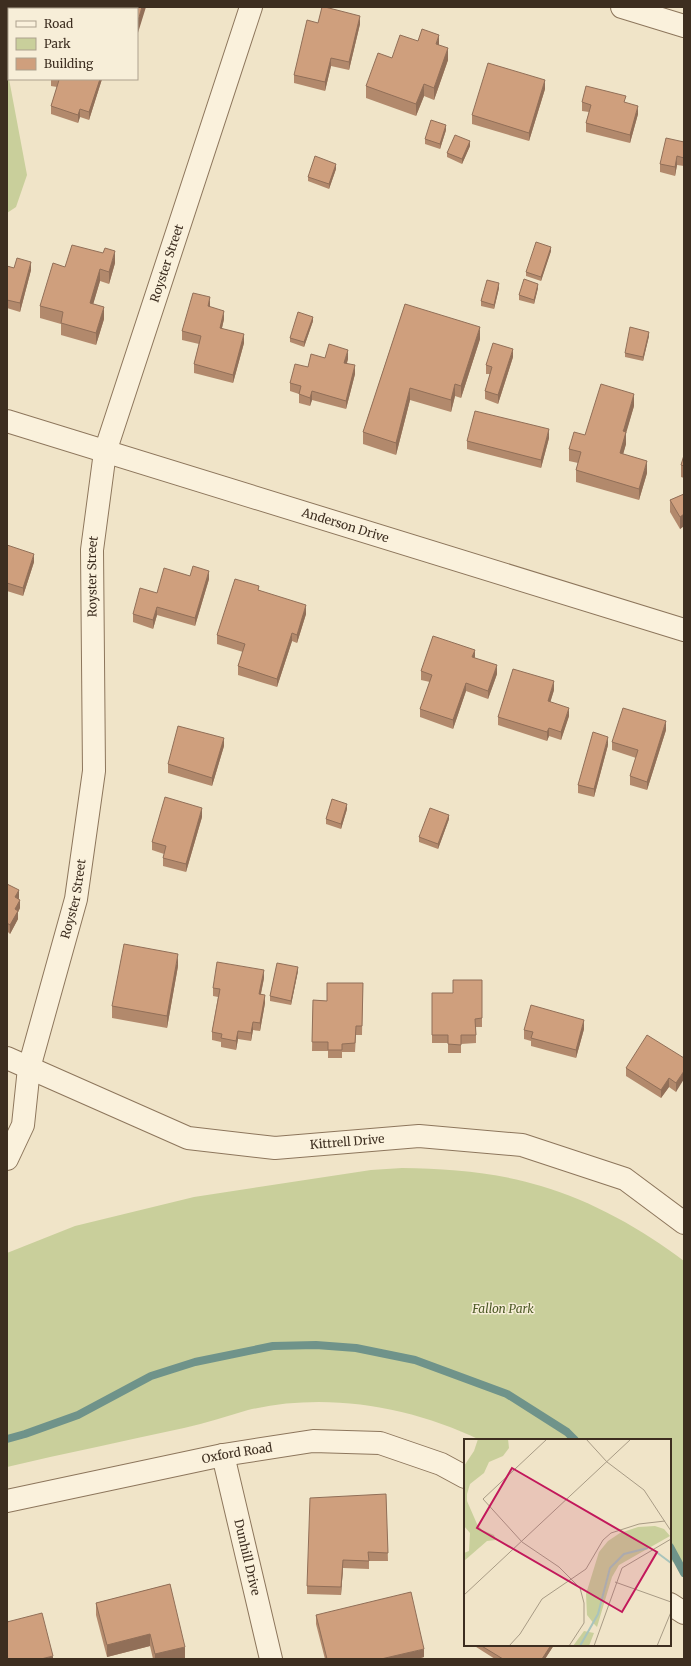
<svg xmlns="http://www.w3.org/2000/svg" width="691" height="1666" viewBox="0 0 691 1666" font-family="Merriweather,serif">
  <rect width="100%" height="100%" fill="#f0e4c8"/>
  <path fill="#c9cf9b" d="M7 7H22L21 9H9V46L7 52Z
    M7 58 9 79 27 175 16 207 7 213Z
    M402 1168C449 1169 496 1172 541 1186 592 1201 642 1229 684 1261V1569L670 1560V1440H480C409 1406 326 1392 248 1410 227 1416 206 1423 184 1428 125 1441 66 1453 7 1467V1253L75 1226 194 1197 371 1170Z"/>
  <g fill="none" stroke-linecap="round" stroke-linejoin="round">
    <path stroke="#6f938a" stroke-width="8" d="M7 1439 25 1434 78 1415 151 1376 195 1362 273 1346 316 1345 356 1348 415 1360 507 1394 567 1432 575 1440
      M670 1547 684 1573"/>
    <g stroke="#8d765c" stroke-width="24">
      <g id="minor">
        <path d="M622 7 684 26"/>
        <path id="s1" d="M7 1058 188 1138 275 1148 419 1136 522 1145 625 1179 684 1223"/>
        <path id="s2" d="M7 1159 23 1125 29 1068 76 899 94 771 92 550 105 452 251 7"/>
        <path id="s3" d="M223 1455 271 1659"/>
        <path id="s4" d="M7 1501 223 1455 313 1441 380 1443 441 1464 465 1477"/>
        <path d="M670 1604 684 1613"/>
      </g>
    </g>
    <g stroke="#8d765c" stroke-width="24">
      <g id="tertiary">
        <path id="s5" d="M7 421 684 630"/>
      </g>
    </g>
    <use href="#minor" stroke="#faf1dc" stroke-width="22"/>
    <use href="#tertiary" stroke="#faf1dc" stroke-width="22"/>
  </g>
  <path fill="#b2896c" d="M318 23 360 24 349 70 331 66 325 91 294 83V75Z
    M418 41 439 45 448 60 434 100 424 96 416 116 366 98V86L392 58Z
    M51 79H102L89 120 80 117 78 123 51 114V106L57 87 51 86Z
    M545 89 529 141 472 124V115Z
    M582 102 626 103 638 114 630 143 586 132V123L589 112 582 111Z
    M446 130 440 149 425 144V139Z
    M684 142V166L677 165 675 176 660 172V164Z
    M470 146 462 164 447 157V153Z
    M336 169 329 189 308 181V177Z
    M551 251 541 281 526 276V272Z
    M115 263 109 284 100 281 93 304 104 319 96 345 61 335V324L40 318V306L65 267Z
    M7 266 14 268 31 270 20 312 7 308Z
    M499 288 494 309 481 306V301Z
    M538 288 534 304 519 300V295Z
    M405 304 480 339 461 398 455 396 451 412 410 400 396 455 363 444V432Z
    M210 306V307L224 319 222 328 244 343 233 383 194 373V364L199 344 182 340V331Z
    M313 321 304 347 290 342V338Z
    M649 336 643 361 625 357V353Z
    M513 357 498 404 485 399V391L490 374H486V365Z
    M325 358 348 359 347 363 355 374 346 409 312 400 310 406 299 403V394L290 391V383L308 367Z
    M634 406 626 432V444L623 454 647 473 639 500 576 482V470L578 463 569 461V449L585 435Z
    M549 438 541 468 467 449V441Z
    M684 455V478L681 477V465Z
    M684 494V526L680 529 670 512V500Z
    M7 545 34 562 23 596 7 591Z
    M190 576 209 579 195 626 157 615 153 629 133 622V614L157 593Z
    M259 590 306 614 297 643 292 641 277 687 238 675V666L243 652 217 644V635Z
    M475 658 497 674 488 699 466 691 453 729 420 717V709L430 682 421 680V671Z
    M554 690 550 702 569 716 561 740 549 736 547 741 498 725V717Z
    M666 730 647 790 630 785V776L636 758 612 750V742Z
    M608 745 594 797 578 793V785Z
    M224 746 212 786 168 773V764Z
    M347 809 341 829 326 824V819Z
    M202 817 186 872 163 866V858L164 854 152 850V842Z
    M449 819 438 849 419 842V837Z
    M7 884 19 898V899L20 908 18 912V919L10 934 7 931Z
    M178 966 167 1028 112 1018V1006Z
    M298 971 291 1005 270 1001V996Z
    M264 978 261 994 265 1003 260 1031 253 1030 251 1041 238 1039 236 1050 221 1047V1042L212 1040V1032L218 997 213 996V988Z
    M482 980V1027H476V1043L461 1044V1053H448V1043H432V993H453Z
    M363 983 362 1035H356L355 1052H342V1058H328V1051H312L313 1000 327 1001Z
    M584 1029 576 1058 531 1046V1041L524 1039V1030Z
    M684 1058 676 1092 669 1087 661 1098 626 1076V1068Z
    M386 1494 388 1561H369V1569L343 1568 341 1595 307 1594V1586Z
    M170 1584 185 1659H153L150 1646 107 1657 96 1615V1603Z
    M316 1615 424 1657 417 1659H325L316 1624Z
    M473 1645H554L545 1659H495Z"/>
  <path fill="#916f58" d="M142 7H146L137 36V24Z
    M360 16V24L349 70V62Z
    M439 35V47L436 44Z
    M448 48V60L434 100V88Z
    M331 58V66L325 91V82Z
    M100 79H102L89 120V112Z
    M545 80V89L529 141V133Z
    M424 84V96L416 116V104Z
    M638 106V114L630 143V135Z
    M80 109V117L78 123V115Z
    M446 125V130L440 149V144Z
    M470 141V146L462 164V159Z
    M677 156V165L675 176V167Z
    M336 164V169L329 189V184Z
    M551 247V251L541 281V277Z
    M115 251V263L109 284V272Z
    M31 262V270L20 312V303Z
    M100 269V281L90 315V303Z
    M499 283V288L494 309V305Z
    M538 284V288L534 304V300Z
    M210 297V306L208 315V306Z
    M104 307V319L96 345V333Z
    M224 311V319L220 336V328Z
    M313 317V321L304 347V342Z
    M480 327V339L461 398V386Z
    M649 332V336L643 361V357Z
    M244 334V343L233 383V375Z
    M513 349V357L498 404V395Z
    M348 350V359L344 371V363Z
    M355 365V374L346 409V401Z
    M455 384V396L451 412V400Z
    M410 388V400L396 455V443Z
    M312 391V400L310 406V398Z
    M634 394V406L625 437 626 432V444L620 465V453L623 431Z
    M549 429V438L541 468V460Z
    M647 461V473L639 500V489Z
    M684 514V526L680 529V517Z
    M34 554V562L23 596V588Z
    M209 571V579L195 626V618Z
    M306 605V614L297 643V635Z
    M157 607V615L153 629V620Z
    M292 633V641L277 687V679Z
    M475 650V658L472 657Z
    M497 665V674L488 699V691Z
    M554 681V690L548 710V701Z
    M466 683V691L453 729V720Z
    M569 708V716L561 740V732Z
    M666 721V730L647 790V782Z
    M549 728V736L547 741V732Z
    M608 737V745L594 797V789Z
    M224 738V746L212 786V778Z
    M347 804V809L341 829V824Z
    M202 808V817L186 872V864Z
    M449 815V819L438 849V844Z
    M19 890V898L15 906V897Z
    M20 900V908L18 912V919L10 934V925L15 909Z
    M178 954V966L167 1028V1016Z
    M298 967V971L291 1005V1001Z
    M264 970V978L259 1002V994Z
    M265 995V1003L260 1031V1023Z
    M584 1020V1029L576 1058V1050Z
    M253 1022V1030L251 1041V1033Z
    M238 1031V1039L236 1050V1041Z
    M684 1071V1079L676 1092V1083Z
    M669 1078V1087L661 1098V1090Z
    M343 1560V1568L341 1595V1587Z
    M150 1634V1646L107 1657V1645Z
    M551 1645H554L545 1659H542Z
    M185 1647V1659H155V1654Z
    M424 1649V1657L417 1659H381Z
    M53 1656V1659H41Z"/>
  <path fill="#cf9f7d" stroke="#916f58" d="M63 7H142L137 24V9H62Z
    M322 7H325L360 16 349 62 331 58 325 82 294 75 307 20 318 23Z
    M422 29 439 35 436 44 448 48 434 88 424 84 416 104 366 86 378 53 392 58 400 35 418 41Z
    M488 63 545 80 529 133 472 115Z
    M57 79H100L89 112 80 109 78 115 51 106 59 80Z
    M586 86 626 96 624 102 638 106 630 135 586 123 591 105 582 102Z
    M431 120 446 125 440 144 425 139Z
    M455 135 470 141 462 159 447 153Z
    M666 138 684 142V158L677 156 675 167 660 164Z
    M315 156 336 164 329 184 308 177Z
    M536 242 551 247 541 277 526 272Z
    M72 245 103 253 105 248 115 251 109 272 100 269 90 303 104 307 96 333 61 323 63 312 40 306 53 263 65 267Z
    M17 258 31 262 20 303 7 300V266L14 268Z
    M524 279 538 284 534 300 519 295Z
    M487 280 499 283 494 305 481 301Z
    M193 293 210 297 208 306 224 311 220 328 244 334 233 375 194 364 201 336 182 331Z
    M405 304 480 327 461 386 455 384 451 400 410 388 396 443 363 432Z
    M298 312 313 317 304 342 290 338Z
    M630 327 649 332 643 357 625 353Z
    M493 343 513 349 498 395 485 391 492 367 486 365Z
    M329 344 348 350 344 363 355 365 346 401 312 391 310 398 299 394 301 386 290 383 295 364 308 367 311 354 325 358Z
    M601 384 634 394 624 429 623 431 626 432 620 453 647 461 639 489 576 470 581 452 569 449 574 432 585 435Z
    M475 411 549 429 541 460 467 441Z
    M684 455V466L681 465Z
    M684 494V514L680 517 670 500Z
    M7 545 34 554 23 588 7 583Z
    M193 566 209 571 195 618 157 607 153 620 133 614 140 588 157 593 164 568 190 576Z
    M235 579 259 586 258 590 306 605 297 635 292 633 277 679 238 666 245 644 217 635Z
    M433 636 475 650 472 657 497 665 488 691 466 683 453 720 420 709 432 675 421 671Z
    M513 669 554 681 548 701 569 708 561 732 549 728 547 732 498 717Z
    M623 708 666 721 647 782 630 776 638 750 612 742Z
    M178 726 224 738 212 778 168 764Z
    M593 732 608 737 594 789 578 785Z
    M165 797 202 808 186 864 163 858 166 846 152 842Z
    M332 799 347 804 341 824 326 819Z
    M430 808 449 815 438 844 419 837Z
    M7 884 19 890 15 897 20 900 15 909 18 911 10 925 7 923Z
    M124 944 178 954 167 1016 112 1006Z
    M217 962 264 970 259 994 265 995 260 1023 253 1022 251 1033 238 1031 236 1041 221 1038 222 1034 212 1032 220 989 213 988Z
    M277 963 298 967 291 1001 270 996Z
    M453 980H482V1018L475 1019 476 1035H461V1045L448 1044V1035H432V993H453Z
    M327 983H363L362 1026H356L355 1043 342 1044V1050H328V1042H312L313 1000 327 1001Z
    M531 1005 584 1020 576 1050 531 1038 533 1032 524 1030Z
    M647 1035 684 1058V1071L676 1083 669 1078 661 1090 626 1068Z
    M386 1494 388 1553 368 1552 369 1561 343 1560 341 1587 307 1586 310 1498Z
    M170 1584 185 1647 155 1654 150 1634 107 1645 96 1603Z
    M411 1592 424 1649 381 1659H327L316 1615Z
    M42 1613 53 1656 41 1659H7V1622Z
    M480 1645H551L542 1659H503Z"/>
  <g text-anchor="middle" stroke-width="3" stroke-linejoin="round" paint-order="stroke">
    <g font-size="12" fill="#3d2e20" stroke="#f7eed8">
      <text dy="4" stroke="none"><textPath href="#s2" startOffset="918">Royster Street</textPath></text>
      <text dy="4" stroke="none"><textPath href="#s5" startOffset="354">Anderson Drive</textPath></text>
      <text dy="4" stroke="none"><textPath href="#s2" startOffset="594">Royster Street</textPath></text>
      <text dy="4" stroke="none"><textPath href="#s2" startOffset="270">Royster Street</textPath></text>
      <text dy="4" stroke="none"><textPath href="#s1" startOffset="358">Kittrell Drive</textPath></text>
      <text dy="4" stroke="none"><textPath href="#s4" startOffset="235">Oxford Road</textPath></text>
      <text dy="4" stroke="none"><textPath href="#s3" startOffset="105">Dunhill Drive</textPath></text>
    </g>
    <g font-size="12" font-style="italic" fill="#4d5a26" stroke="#f7eed8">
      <text x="503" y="1313">Fallon Park</text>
    </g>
  </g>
  <g transform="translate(464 1439)">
    <rect width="207" height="207" fill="#f0e4c8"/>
    <path d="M14 0H44L45 9 39 17 25 23 20 34 6 45 3 55V62L13 85 18 91 30 96 32 101 23 102 0 122V114L5 112 6 94 0 87V27L10 12ZM191 87 200 90 206 97 155 126 148 138 133 188 131 186 123 176 122 155 135 113 144 102 156 94 174 88ZM120 192 130 194 125 207H109Z" fill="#c9cf9b"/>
    <path fill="none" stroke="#a9c4bc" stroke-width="2" d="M191 112 207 124M116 207 134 175 146 129 160 115 184 109"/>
    <path fill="none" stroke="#a89b85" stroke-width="1" d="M83 0 19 60 58 103 95 128 116 149 120 164V184L105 207M122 0 143 23 180 51 207 92M151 143 207 163M0 156 167 0M45 207 56 195 78 160 122 130 139 101 147 94 175 85 201 82M130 207 158 129 207 100M193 207 207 173"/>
    <path fill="#c2185b" fill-opacity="0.15" stroke="#c2185b" stroke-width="2" d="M48 29 193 113 158 173 13 89Z"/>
    <rect width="207" height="207" fill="none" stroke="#3d2e20" stroke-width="2"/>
  </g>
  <rect width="691" height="1666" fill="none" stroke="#3d2e20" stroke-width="16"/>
  <rect x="8" y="8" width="130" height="72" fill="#f7eed8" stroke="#ada18e"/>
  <rect x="16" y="21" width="20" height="6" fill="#faf1dc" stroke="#ada18e"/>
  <text x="44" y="28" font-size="12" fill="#3d2e20">Road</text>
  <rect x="16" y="38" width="20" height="12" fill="#c9cf9b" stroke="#ada18e"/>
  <text x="44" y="48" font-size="12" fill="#3d2e20">Park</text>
  <rect x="16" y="58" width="20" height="12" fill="#cf9f7d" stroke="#ada18e"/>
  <text x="44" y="68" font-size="12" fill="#3d2e20">Building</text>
</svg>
